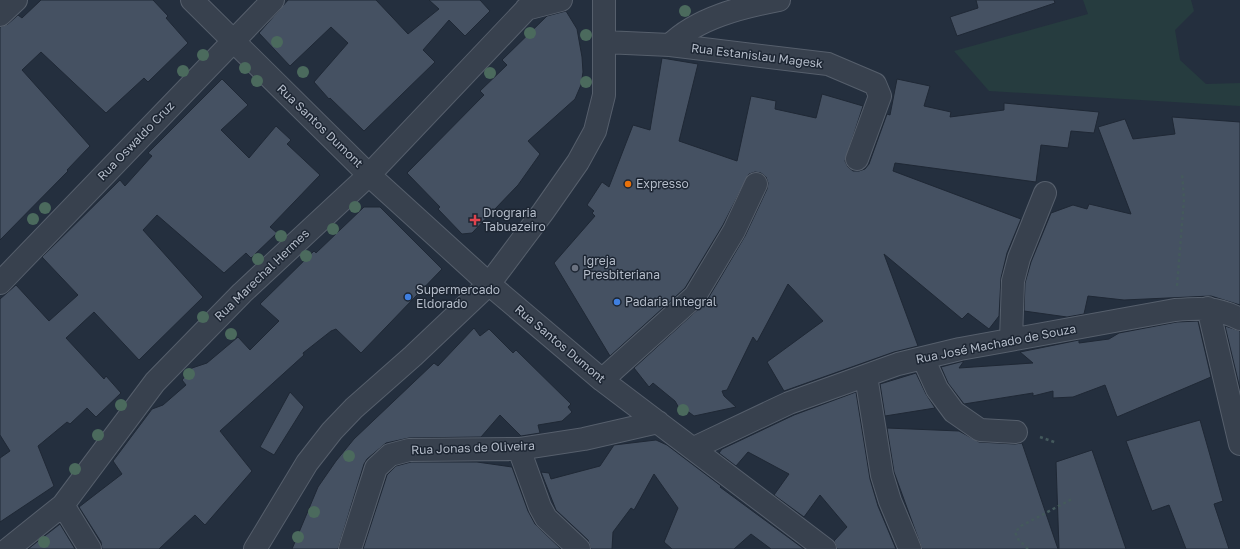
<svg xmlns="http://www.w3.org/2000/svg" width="1240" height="549" viewBox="0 0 1240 549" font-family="'Golos Text',sans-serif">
  <rect width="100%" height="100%" fill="#242f3e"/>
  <path fill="#263c3f" d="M1083 0H1191L1194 11 1175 30 1180 60 1206 84 1240 83V106L989 91 954 51 1088 14Z"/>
  <path fill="#455162" stroke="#1f2835" d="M41 0H153L168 16 166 18 188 43 148 82 144 78 106 113 41 52 22 70 90 146 67 170 68 171 0 240V27L8 24 18 15 22 18Z
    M288 0H376L408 34 439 9 429 0H480L490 11 465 36 449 20 423 50 435 62 364 131 330 98 329 99 314 82 348 43 331 27 290 66 259 33Z
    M976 0H1054L1055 3 957 36 950 17 978 8Z
    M566 11 577 29 582 57 583 72 581 85 575 99 528 141 540 154 518 185 472 233 462 234 438 209 440 207 407 173 484 95 480 91 507 65 502 60 547 16Z
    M662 58 698 64 679 141 737 161 751 96 776 101 775 109 816 118 822 94 863 106 845 161 848 167 853 171H859L865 169 869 164 887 114 890 115 897 79 930 86 924 106 951 112 950 117 1004 110V103L1099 112 1094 133 1071 131 1068 148 1041 145 1036 182 895 163 893 171 1021 219 1007 253 1001 278 999 316 989 329 968 313 962 319 884 254 918 346 894 352 784 391 767 362 823 321 788 284 757 342 753 337 727 390 722 391 724 396 736 407 694 416 682 407 679 408 675 401 653 383 649 387 634 368 706 302 745 236 767 189 768 183 766 177 761 173 755 172 749 174 723 225 685 288 610 356 554 263 595 216 592 213 594 211 587 205 602 182 609 187 633 125 650 130Z
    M222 79 248 105 221 130 249 158 276 126 291 140 287 144 320 175 270 227 277 233 251 258 246 253 224 273 157 215 143 230 203 297 139 360 94 312 66 338 104 379 106 376 121 393 96 417 87 408 70 424 67 422 38 446 54 486 0 522V458L10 451 0 435V299L16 285 49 321 78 295 42 257 120 180 125 186 152 156 148 153Z
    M1172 117 1240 122V305L1211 296 1124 300 1088 296 1084 314 1067 317 1024 311 1025 283 1031 262 1051 213 1073 205 1087 209 1089 204 1131 214 1098 127 1125 119 1133 139 1175 134Z
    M364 207H380L442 269 361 353 336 329 331 331 303 353 304 355 220 431 252 471 205 525 195 515 159 549H102L101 542 79 507 122 474 113 461 152 409 163 405 186 385 182 380 192 368 207 363 238 337 250 350 279 321 260 304 314 251 316 253Z
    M1198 321 1211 377 1117 417 1105 385 1073 397 1053 398V391L1033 396V393L964 404 948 383 941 367 964 361 959 368 1033 363 1020 352 1079 340V343L1109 339 1119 333 1177 322Z
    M1225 326 1240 331V389Z
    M474 328 480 336 489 329 513 353 516 350 571 404 568 407 572 412 562 421 538 425 540 433 521 436 500 415 481 437 409 438 386 443 367 459 364 464 338 549H292L318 487 336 461 354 439 434 363 438 366Z
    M916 373 926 394 935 408 885 416 880 384Z
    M290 392 304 407 274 455 260 447Z
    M856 392 870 479 878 506 896 549H837L834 541 847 527 820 495 804 517 774 495 789 474 748 452 736 466 719 453 722 449 794 415Z
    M1200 420 1223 501 1214 504 1229 549H1186L1169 505 1152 511 1126 441Z
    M887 428 959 431 979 442 1015 444 1022 443 1058 549H922L894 472Z
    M656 440 667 445 721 486 720 487 804 549H771L751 534 734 549H672L664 542 678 508 654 474 634 510 631 508 613 532 612 549H591L588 540 556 510 541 472 549 473 551 479 600 466 614 445Z
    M1092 450 1126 549H1059L1056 462Z
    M411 462H477L512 467 528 511 535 524 561 549H363L387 475 396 466Z
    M60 524 75 549H28Z"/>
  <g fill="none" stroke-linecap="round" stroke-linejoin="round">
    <g stroke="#565f6c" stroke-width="24">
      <path id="minor" d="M192 0 369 175 489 284 602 380 825 549
        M526 9 561 0
        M0 15 16 0
        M604 42 670 45 828 64 875 84 880 96 857 159
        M670 45C697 18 742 7 779 0
        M0 283 273 0
        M1208 308 1240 444
        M1011 339 1013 281 1019 258 1045 193
        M923 358 937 389 954 412 980 430 1016 432
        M866 376 882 475 890 501 910 549
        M602 380 695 296 734 231 756 184
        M694 448 789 403 898 364 960 349 1175 310C1201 308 1216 307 1240 319
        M519 449 540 507 546 518 579 549
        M63 505 90 549
        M8 549 63 505 155 382 242 293 369 175 535 0
        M255 549 307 463 332 431 354 408 413 356 489 284 543 212 578 162 595 131 604 95V0
        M350 549 376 468 390 455 409 450 519 449 584 439 658 422"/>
    </g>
    <path stroke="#44595c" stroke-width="2.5" stroke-dasharray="3 3" stroke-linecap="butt" d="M1177 286 1184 199 1182 173
      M1040 437 1057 443
      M1028 549 1018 539 1015 532 1021 526 1072 499"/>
    <use href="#minor" stroke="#38414e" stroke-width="22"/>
  </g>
  <g fill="#4b6a5d">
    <circle cx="685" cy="11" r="6"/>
    <circle cx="530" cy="33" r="6"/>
    <circle cx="586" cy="35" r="6"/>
    <circle cx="277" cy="42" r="6"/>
    <circle cx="203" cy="55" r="6"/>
    <circle cx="245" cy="68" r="6"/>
    <circle cx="183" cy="71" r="6"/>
    <circle cx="303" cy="72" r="6"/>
    <circle cx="490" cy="73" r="6"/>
    <circle cx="257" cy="81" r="6"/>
    <circle cx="586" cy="82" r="6"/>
    <circle cx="355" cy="207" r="6"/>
    <circle cx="45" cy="208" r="6"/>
    <circle cx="33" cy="219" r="6"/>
    <circle cx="333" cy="229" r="6"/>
    <circle cx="281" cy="236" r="6"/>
    <circle cx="306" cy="256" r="6"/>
    <circle cx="258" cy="259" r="6"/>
    <circle cx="203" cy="317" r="6"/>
    <circle cx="231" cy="334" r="6"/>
    <circle cx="189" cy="374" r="6"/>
    <circle cx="121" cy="405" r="6"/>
    <circle cx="683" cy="410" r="6"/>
    <circle cx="98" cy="435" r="6"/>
    <circle cx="349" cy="456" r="6"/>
    <circle cx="75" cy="469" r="6"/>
    <circle cx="314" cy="512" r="6"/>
    <circle cx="298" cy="537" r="6"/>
    <circle cx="44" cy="542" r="6"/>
  </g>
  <circle fill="#e8710a" stroke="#1d2633" stroke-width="1.5" cx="628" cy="184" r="4"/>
  <path fill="#e0444e" stroke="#1d2633" stroke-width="1.5" d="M473 214h4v4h4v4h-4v4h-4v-4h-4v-4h4z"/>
  <circle fill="#6b7280" stroke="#1d2633" stroke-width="1.5" cx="575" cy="268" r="4"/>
  <g fill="#3f7fe0" stroke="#1d2633" stroke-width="1.5">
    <circle cx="408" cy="297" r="4"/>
    <circle cx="617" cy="302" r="4"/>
  </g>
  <g text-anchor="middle" stroke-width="3" stroke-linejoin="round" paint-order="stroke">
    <g font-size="12" fill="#b4bcc9" stroke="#1d2633">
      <text transform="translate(757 56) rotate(7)" y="4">Rua Estanislau Magesk</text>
      <text transform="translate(320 126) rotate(44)" y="4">Rua Santos Dumont</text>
      <text transform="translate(136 141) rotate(-46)" y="4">Rua Oswaldo Cruz</text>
      <text transform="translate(262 275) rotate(-44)" y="4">Rua Marechal Hermes</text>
      <text transform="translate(560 344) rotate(40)" y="4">Rua Santos Dumont</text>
      <text transform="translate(996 344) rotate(-11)" y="4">Rua José Machado de Souza</text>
      <text transform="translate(473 448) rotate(-2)" y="4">Rua Jonas de Oliveira</text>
    </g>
    <g font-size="12" fill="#b4bcc9" stroke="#1d2633" text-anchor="start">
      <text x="636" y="188">Expresso</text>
      <text x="483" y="217">Drograria<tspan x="483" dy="14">Tabuazeiro</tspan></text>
      <text x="583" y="265">Igreja<tspan x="583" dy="14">Presbiteriana</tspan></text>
      <text x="416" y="294">Supermercado<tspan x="416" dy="14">Eldorado</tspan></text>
      <text x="625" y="306">Padaria Integral</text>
    </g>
  </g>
</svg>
